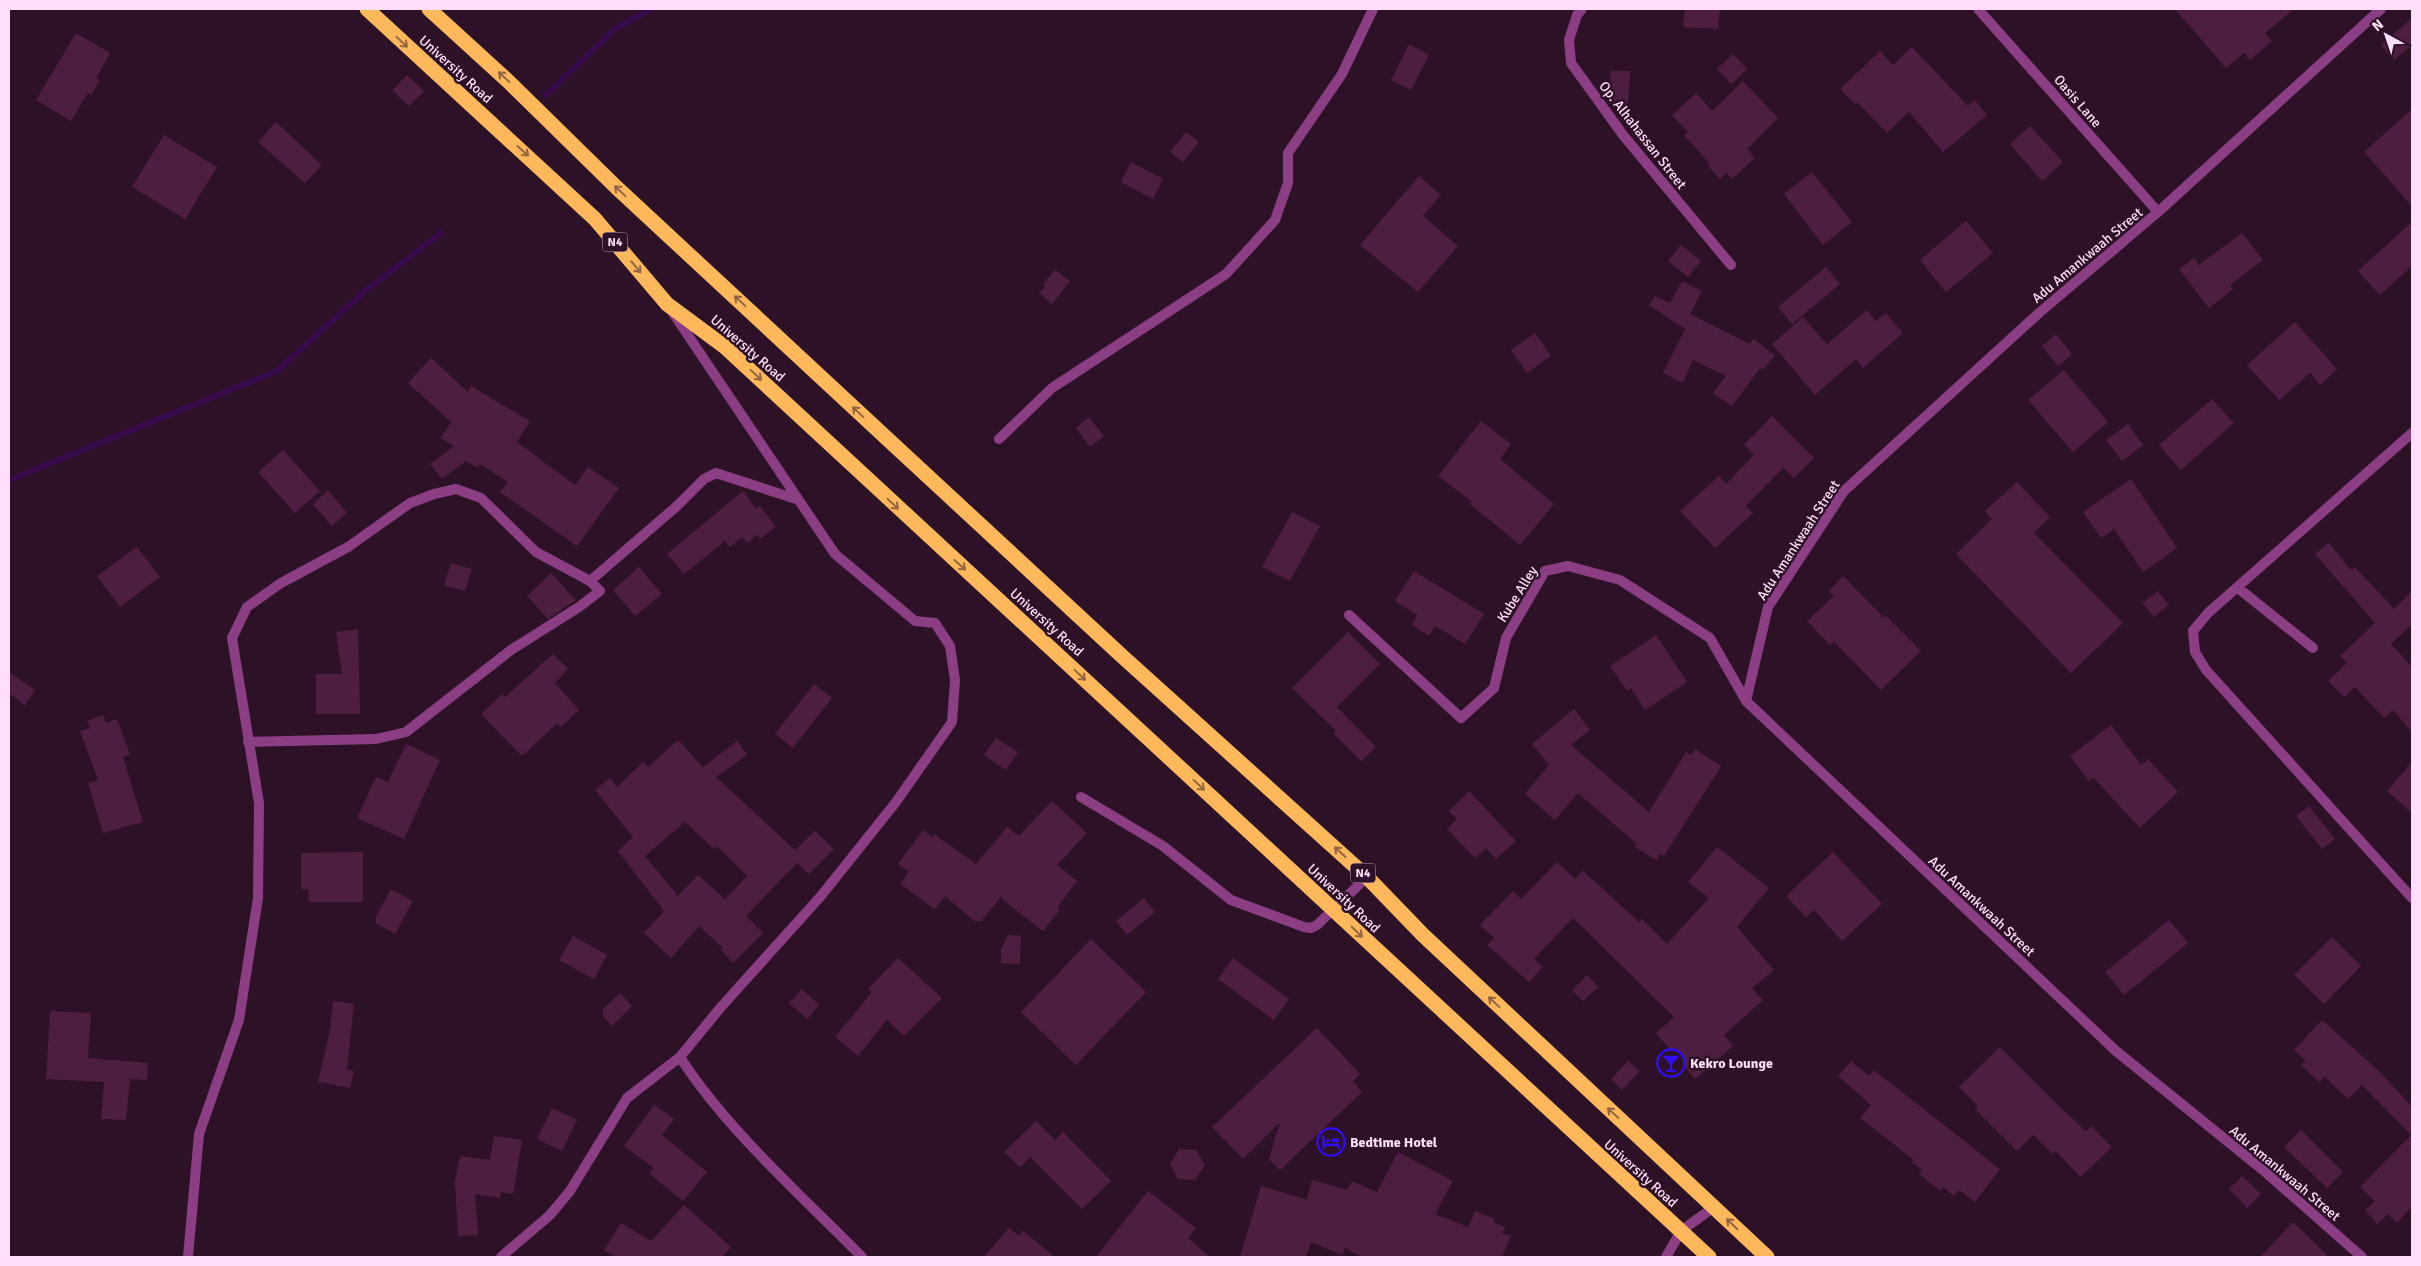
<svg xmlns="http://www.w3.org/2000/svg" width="2421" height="1266" viewBox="0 0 2421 1266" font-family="Signika,sans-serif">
  <rect width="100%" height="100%" fill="#2d1227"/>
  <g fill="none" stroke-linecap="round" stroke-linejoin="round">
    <path stroke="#380c4c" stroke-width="6" d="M546 95 616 28 651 9
      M9 480 277 371 365 291 441 233"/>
  </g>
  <path fill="#4e1e41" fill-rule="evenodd" d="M1685 9H1720L1718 29 1683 27Z
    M2175 9H2294L2265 33 2272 41 2250 60 2244 53 2226 68Z
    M2412 18V45L2394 60 2381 45Z
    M76 33 110 53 96 78 100 80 91 95 88 93 71 121 36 100Z
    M1409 44 1429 55 1411 90 1391 80Z
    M1912 47 1968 106 1974 100 1987 115 1943 152 1909 112 1887 133 1857 102 1855 104 1840 89 1880 51 1893 65Z
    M1733 54 1747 69 1731 84 1717 69Z
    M1611 71H1630L1628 104 1609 103Z
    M407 75 424 91 409 106 392 90Z
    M1743 81 1778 118 1747 149 1755 158 1732 179 1726 173 1720 179 1708 166 1710 164 1684 135 1688 132 1672 115 1696 93 1712 111Z
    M2412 109V206L2364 152Z
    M276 122 322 165 305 183 258 142Z
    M2030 126 2063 162 2042 181 2010 144Z
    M1186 132 1199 142 1183 162 1170 152Z
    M164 135 217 167 185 219 132 187Z
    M1131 162 1163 179 1153 199 1121 182Z
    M1812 172 1852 222 1823 245 1784 194Z
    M1419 176 1441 195 1423 216 1458 246 1418 292 1360 245Z
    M1966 221 1993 253 1946 292 1920 260Z
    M2412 222V266L2380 295 2358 271Z
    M2242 233 2263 260 2230 285 2233 289 2209 308 2179 269 2194 258 2199 265Z
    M1681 245 1701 261 1688 277 1668 261Z
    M1826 267 1840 284 1792 324 1778 307Z
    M1055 270 1070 281 1052 304 1039 293 1045 286 1043 284Z
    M1682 281 1702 291 1690 314 1750 344 1753 339 1775 355 1763 370 1760 368 1732 406 1713 393 1726 376 1693 360 1683 383 1663 373 1685 329 1649 305 1655 296 1670 303Z
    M1867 310 1876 321 1886 313 1903 333 1863 368 1856 359 1815 395 1772 344 1803 317 1827 344Z
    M2295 322 2337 369 2320 385 2310 373 2279 400 2247 365Z
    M1535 333 1551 356 1527 373 1511 350Z
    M2056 334 2072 354 2058 366 2042 346Z
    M431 358 468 392 471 386 530 421 517 442 575 485 588 467 619 488 577 546 500 492 508 482 480 464 478 468 466 461 442 479 430 464 454 446 441 438 451 422 408 383Z
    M2064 370 2108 422 2073 452 2028 400Z
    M2212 399 2234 423 2181 470 2159 445Z
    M1772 416 1814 458 1794 478 1783 468 1746 506 1753 513 1715 548 1680 511 1719 476 1726 484 1754 455 1744 445Z
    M1089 417 1104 436 1090 447 1076 428Z
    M1481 421 1511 444 1500 459 1554 504 1520 545 1470 504 1472 502 1438 476Z
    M2128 424 2143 445 2122 461 2106 440Z
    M283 450 320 491 295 513 258 472Z
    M2131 479 2177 548 2143 572 2114 529 2101 538 2083 512Z
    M2017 482 2050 517 2034 533 2123 623 2071 673 1956 554 1992 519 1985 511Z
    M328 490 347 513 332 526 313 504Z
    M743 491 756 509 760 506 776 527 760 539 757 535 747 543 742 537 730 547 725 541 684 574 667 554Z
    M1292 512 1320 526 1290 581 1262 567Z
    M2329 543 2351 570 2355 567 2394 609 2412 591V624L2391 644 2412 667V732L2393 710 2384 718 2355 687 2344 697 2328 681 2347 663 2340 656 2375 623 2315 554Z
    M137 547 160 577 120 607 97 576Z
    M451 563 472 569 465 591 444 585Z
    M639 567 662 594 635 616 613 590Z
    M1414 571 1484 614 1465 644 1435 626 1429 636 1412 625 1417 615 1395 601Z
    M551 573 576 600 548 619 527 596Z
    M1843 576 1884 618 1886 616 1921 651 1881 690 1834 642 1830 645 1807 621 1834 596 1829 591Z
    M2158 591 2169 605 2154 617 2142 603Z
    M358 629 360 714H316V674H342L336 632Z
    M1348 632 1380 664 1337 707 1376 747 1361 761 1334 734 1336 731 1292 688Z
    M1656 635 1687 682 1645 710 1631 688 1627 691 1610 666Z
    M553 654 568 669 555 683 579 710 561 727 557 723 522 756 481 714 502 694 505 697Z
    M9 672 35 690 25 705 9 693Z
    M814 684 832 698 793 748 775 734Z
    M1574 709 1590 730 1571 745 1649 812 1686 752 1691 755 1695 749 1721 766 1664 856 1660 854 1656 860 1635 847 1637 844 1578 793 1555 820 1525 794 1549 765 1532 744Z
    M103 715 106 723 117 719 130 754 123 757 143 822 103 833 88 783 98 780 80 731 90 728 87 721Z
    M2111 725 2141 765 2148 759 2178 792 2140 828 2093 777 2089 781 2070 756Z
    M996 738 1018 752 1006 770 984 755Z
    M678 740 703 767 737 741 747 755 716 777 795 850 815 831 834 849 809 874 797 863 746 916 763 933 733 963 721 950 723 948 699 926 671 958 644 933 664 911 618 851 633 837 595 790 610 778 617 787 643 762 648 767ZM685 822 714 849 717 846 747 876 725 899 698 875 678 896 645 856Z
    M406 744 440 760 404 839 357 818 376 777 388 782Z
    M2412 762V813L2387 791Z
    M1469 791 1516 841 1496 859 1486 848 1475 858 1447 829 1457 819 1449 811Z
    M1052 801 1087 833 1057 865 1077 881 1057 908 1060 910 1043 931 1002 899V896L981 921H974L945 896 935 909 900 884 909 872 898 864 923 830 933 837 934 834 976 864 1007 827 1019 836Z
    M2309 806 2335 839 2322 849 2296 816Z
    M1717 847 1769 888 1737 927 1774 970 1752 988 1763 1000 1724 1035 1733 1046 1695 1079 1656 1033 1674 1017 1573 918 1534 959 1543 967 1529 982 1487 945 1494 938 1480 925 1513 891 1521 899 1557 862 1575 879 1583 871 1639 922 1642 919 1667 944 1709 898 1688 882Z
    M363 852V902H309L308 889H301V853Z
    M1833 852 1882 904 1842 941 1814 910 1806 917 1786 896Z
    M391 889 413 901 395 934 376 923V916Z
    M1144 898 1155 912 1127 935 1116 921Z
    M2169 920 2188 943 2124 995 2105 972Z
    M1008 935 1021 936 1020 964 1001 963V949Z
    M573 936 607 955 594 979 559 960Z
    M2332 937 2361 966 2324 1004 2294 975Z
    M1091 939 1146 992 1076 1065 1021 1012Z
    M898 958 942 998 904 1036 887 1020 858 1056 835 1037 872 992 868 989Z
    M1233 958 1289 999 1274 1020 1218 979Z
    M1587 975 1598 987 1583 1001 1572 990Z
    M802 989 819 1005 807 1019 789 1003Z
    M620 993 632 1006 612 1026 603 1016V1009Z
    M333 1001 354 1004 347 1069 354 1071 350 1088 318 1082 330 1030Z
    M50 1011 91 1013 88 1058 148 1063 147 1080 130 1079 126 1120 101 1119 104 1082 46 1079Z
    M2322 1020 2381 1073 2412 1107V1207L2397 1223 2388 1214 2377 1224 2365 1210 2375 1201 2360 1187 2411 1135 2362 1085 2348 1099 2325 1077 2319 1082 2301 1065 2306 1061 2294 1050Z
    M1317 1028 1360 1074 1353 1081 1362 1092 1280 1170 1269 1159 1280 1122 1243 1159 1212 1127Z
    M2000 1047 2066 1113 2086 1131 2091 1126 2112 1147 2080 1177 2056 1151 2053 1154 2033 1135 2017 1151 1975 1109 1978 1106 1959 1087Z
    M1628 1061 1640 1071 1622 1090 1611 1079Z
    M1851 1061 1869 1076 1874 1070 2000 1169 1975 1202 1959 1190 1954 1196 1943 1187 1940 1191 1919 1174 1922 1170 1912 1162 1914 1160 1860 1118 1871 1105 1838 1076Z
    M654 1105 674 1119 662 1135 707 1172 683 1201 649 1173 654 1168 624 1146Z
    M552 1108 577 1120 562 1151 537 1139Z
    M1036 1121 1055 1140 1063 1132 1111 1181 1082 1209 1030 1157 1020 1167 1004 1152Z
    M2301 1130 2343 1172 2327 1188 2284 1147Z
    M494 1136 522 1140 513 1194 501 1192 500 1198 475 1194 478 1235 458 1236 455 1182 460 1156 490 1160Z
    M1179 1149 1196 1150 1205 1165 1195 1180 1178 1179 1170 1164Z
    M1398 1152 1453 1181 1435 1214 1468 1227 1475 1211 1495 1219 1493 1222 1505 1227 1502 1233 1511 1236 1502 1257H1362L1345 1248 1342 1255 1311 1242 1306 1257H1240L1261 1186 1308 1200 1307 1198 1312 1180 1347 1190 1352 1181 1377 1192Z
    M2242 1176 2261 1194 2247 1208 2229 1189Z
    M1148 1191 1196 1228 1188 1238 1210 1257H1096Z
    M684 1205 731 1247 722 1257H616L604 1250 621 1223 651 1241Z
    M2293 1222 2329 1257H2260Z
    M1009 1228 1019 1236 1023 1231 1055 1257H984Z"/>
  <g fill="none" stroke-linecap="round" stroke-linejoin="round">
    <path stroke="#8b3e84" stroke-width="10" d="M1582 9 1577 15 1569 40 1571 63 1623 135 1731 265
      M1978 9 2158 212
      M673 313 835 554 915 621 935 623 950 646 955 680 952 722 896 802 821 896 721 1007 680 1057C726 1129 802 1196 862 1257
      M2412 433 2208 613 2193 631 2195 652 2206 670 2412 898
      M999 439 1052 388 1226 274 1275 220 1288 183V153L1342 74 1373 9
      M590 581 677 506 704 479 716 473 796 499
      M2238 588 2313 648
      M1349 615 1461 718 1494 688 1506 638 1545 571 1568 566 1620 580 1710 638 1746 701
      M1081 797 1163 846 1231 900 1304 927 1311 928 1317 925 1367 877
      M188 1257 199 1134 239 1020 258 898 259 803 232 638 247 607 281 583 348 547 410 503 434 494 456 489 481 498 536 552 590 581 600 591 579 607 511 650 406 732 376 739 248 742
      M501 1257 550 1215 570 1191 627 1098 680 1057
      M1666 1257 1681 1231 1714 1207
      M2362 1257 2263 1170 2116 1051 1746 701 1768 607 1844 491 2039 313 2158 212 2381 9"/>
    <path stroke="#fdb85b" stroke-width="15" d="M367 9 595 219 667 304 725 347 1709 1257
      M429 9 509 82 616 187 894 445 1123 657 1367 877 1423 935 1767 1257"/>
  </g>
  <defs><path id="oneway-shaft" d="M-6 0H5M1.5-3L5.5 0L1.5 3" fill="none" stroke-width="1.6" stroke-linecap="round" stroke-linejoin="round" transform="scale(1.25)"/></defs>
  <g stroke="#956541">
    <use href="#oneway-shaft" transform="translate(402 42) rotate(43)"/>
    <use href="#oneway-shaft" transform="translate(504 77) rotate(-137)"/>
    <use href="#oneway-shaft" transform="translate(523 151) rotate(42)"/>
    <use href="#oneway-shaft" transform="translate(620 191) rotate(-137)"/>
    <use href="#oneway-shaft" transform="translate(636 267) rotate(50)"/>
    <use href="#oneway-shaft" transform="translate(740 301) rotate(-137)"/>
    <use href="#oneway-shaft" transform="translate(756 375) rotate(43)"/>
    <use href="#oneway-shaft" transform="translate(858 412) rotate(-137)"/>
    <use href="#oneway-shaft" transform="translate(893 504) rotate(43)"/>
    <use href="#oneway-shaft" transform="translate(960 565) rotate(42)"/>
    <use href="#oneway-shaft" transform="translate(1080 675) rotate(43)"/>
    <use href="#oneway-shaft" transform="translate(1199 785) rotate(43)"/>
    <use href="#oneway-shaft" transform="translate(1340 852) rotate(-138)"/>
    <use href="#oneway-shaft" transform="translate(1357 932) rotate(44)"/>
    <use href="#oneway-shaft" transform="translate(1494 1002) rotate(-137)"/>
    <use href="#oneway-shaft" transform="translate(1613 1113) rotate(-137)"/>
    <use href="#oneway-shaft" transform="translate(1732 1224) rotate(-136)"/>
  </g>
  <defs>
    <g id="bar-ring" transform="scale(1.4375)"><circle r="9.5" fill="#2d1227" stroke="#320dfc" stroke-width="1.5"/><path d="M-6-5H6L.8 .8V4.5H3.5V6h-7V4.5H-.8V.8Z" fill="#320dfc"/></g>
    <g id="hotel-ring" transform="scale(1.4375)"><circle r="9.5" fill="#2d1227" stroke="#320dfc" stroke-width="1.5"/><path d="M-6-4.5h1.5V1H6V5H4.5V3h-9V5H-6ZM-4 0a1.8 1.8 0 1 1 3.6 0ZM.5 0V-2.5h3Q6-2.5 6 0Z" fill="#320dfc"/></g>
  </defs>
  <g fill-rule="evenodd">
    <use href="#bar-ring" x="1671" y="1063"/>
    <use href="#hotel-ring" x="1331" y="1142"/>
  </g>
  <g text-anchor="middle" stroke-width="5" stroke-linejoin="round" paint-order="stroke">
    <g fill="#2d1227" stroke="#c0a1ba" stroke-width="1">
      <rect x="602.5" y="232.5" width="25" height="19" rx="4"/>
      <rect x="1350.5" y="863.5" width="25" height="19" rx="4"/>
    </g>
    <g font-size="12" font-weight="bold" fill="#ffdef9">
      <text x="615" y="246">N4</text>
      <text x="1363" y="877">N4</text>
    </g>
    <g font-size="14" fill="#ffdef9" stroke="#2d1227">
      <text transform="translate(456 69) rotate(42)" y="5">University Road</text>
      <text transform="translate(2078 101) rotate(49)" y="5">Oasis Lane</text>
      <text transform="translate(1643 135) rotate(52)" y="5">Op. Alhahassan Street</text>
      <text transform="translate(2087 255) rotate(-40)" y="5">Adu Amankwaah Street</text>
      <text transform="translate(748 348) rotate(41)" y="5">University Road</text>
      <text transform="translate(1798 540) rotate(-57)" y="5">Adu Amankwaah Street</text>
      <text transform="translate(1517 594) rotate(-58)" y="5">Kube Alley</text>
      <text transform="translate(1047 622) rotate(42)" y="5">University Road</text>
      <text transform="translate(1344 898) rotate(43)" y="5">University Road</text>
      <text transform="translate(1982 906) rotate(43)" y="5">Adu Amankwaah Street</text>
      <text transform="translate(1641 1173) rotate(42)" y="5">University Road</text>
      <text transform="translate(2285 1173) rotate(40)" y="5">Adu Amankwaah Street</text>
    </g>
    <g font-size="14" font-weight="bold" fill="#ffdef9" stroke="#2d1227" text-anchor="start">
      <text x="1690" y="1068">Kekro Lounge</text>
      <text x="1350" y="1147">Bedtime Hotel</text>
    </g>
  </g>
  <rect width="2421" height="1266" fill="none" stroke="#ffdef9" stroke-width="20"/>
  <g transform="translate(2386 35) rotate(320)" stroke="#2d1227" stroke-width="4" paint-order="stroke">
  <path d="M0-4L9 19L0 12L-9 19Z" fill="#ffdef9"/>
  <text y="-8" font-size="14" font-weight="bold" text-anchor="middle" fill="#ffdef9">N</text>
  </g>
</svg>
